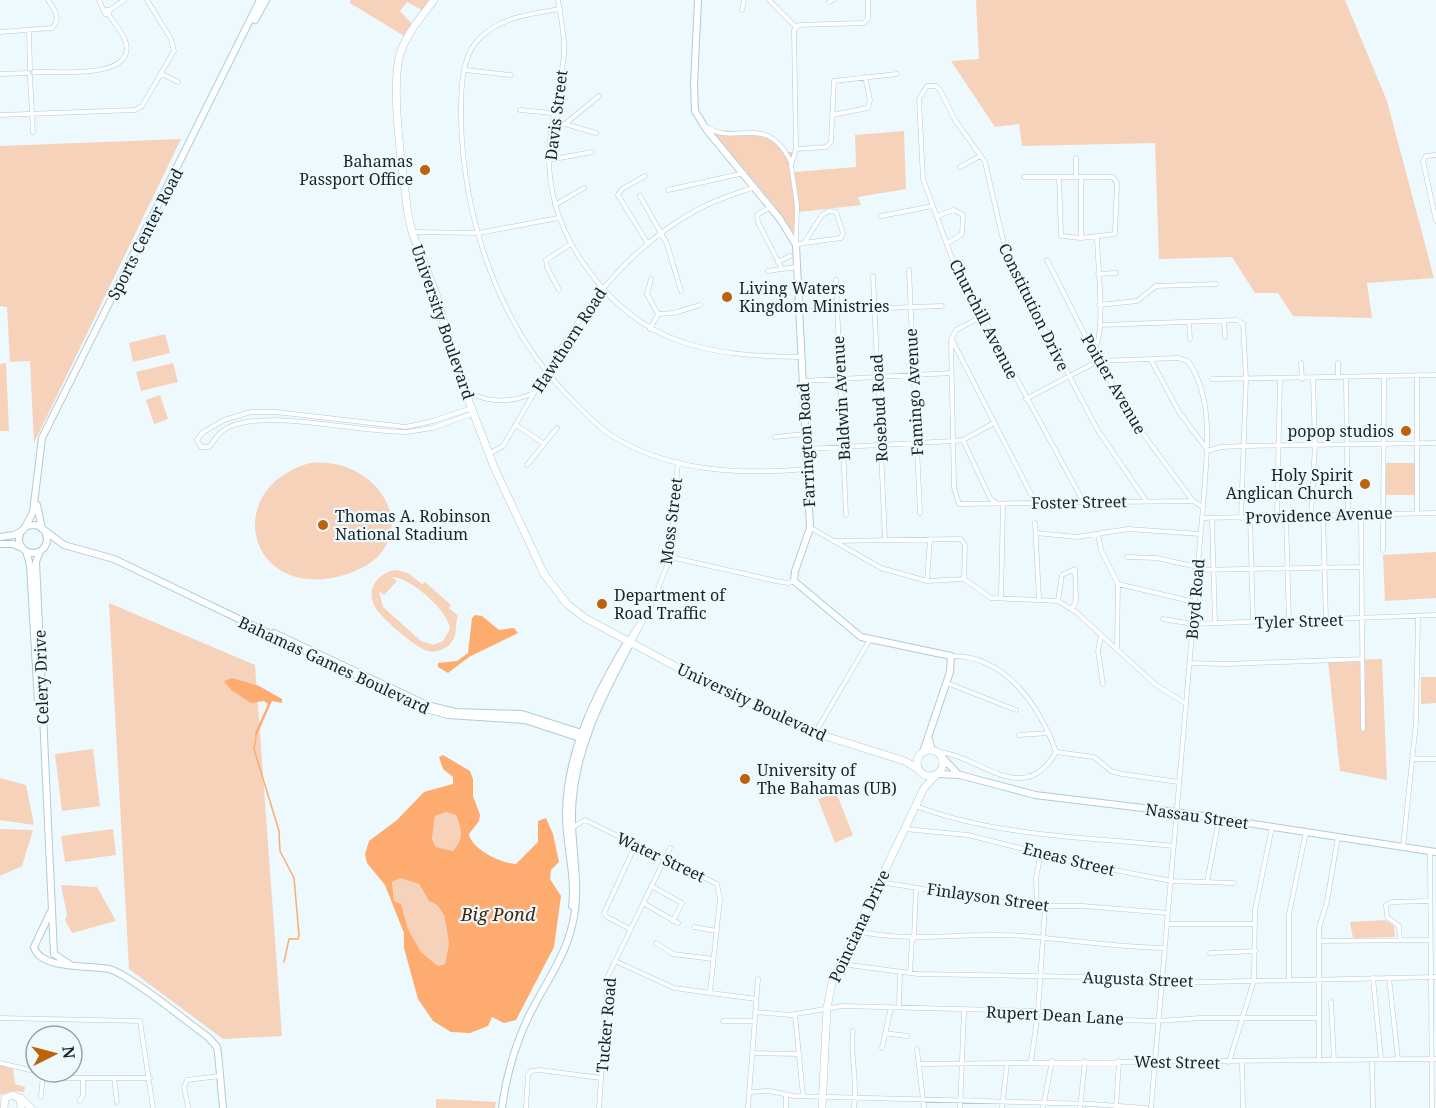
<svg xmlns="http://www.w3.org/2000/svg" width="1436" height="1108" viewBox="0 0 1436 1108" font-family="'Noto Serif',serif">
  <rect width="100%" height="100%" fill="#edf9fd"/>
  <path fill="#f7d2ba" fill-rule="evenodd" d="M350 0H429L422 10 407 2 400 11 412 24 404 36 350 3Z
    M976 0H1345L1387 101 1434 278 1367 283 1372 318 1293 316 1278 293H1255L1232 257 1159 259 1155 143 1022 146 1019 124 995 127 951 61 979 59Z
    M711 130 764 132 788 152H794V172L856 167 855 135 904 131 906 189 858 197 861 205 799 212 794 176 795 235 774 205Z
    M181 139 34 443 30 361 10 362 7 307 0 306V146Z
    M165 334 170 353 133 362 129 343Z
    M6 363 9 431H0V364Z
    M173 363 178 382 141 391 136 372Z
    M160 395 168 419 154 424 146 400Z
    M310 463C387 456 429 548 347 574 249 606 218 489 310 463Z
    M1385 463H1415V495H1385Z
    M1436 552V598L1385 601 1383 555Z
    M396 570 408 573 422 584 425 582 451 605 449 608 458 616C454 625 459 636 449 645 443 650 435 653 428 651 417 649 380 617 375 607 365 590 378 572 396 570ZM391 577C408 575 450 612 450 629L443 641 433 645 421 641 383 607 379 591 384 595 397 581Z
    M109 603 255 665 282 1036 223 1039 129 969Z
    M1382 659 1387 780 1340 771 1328 661Z
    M1421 677H1436V703L1421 704Z
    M93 749 100 806 62 811 55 754Z
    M0 778 26 785 34 825 0 820Z
    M836 792 853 835 835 843 818 799Z
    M446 812 456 815C462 830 464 838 453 851L436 847 432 839 435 816Z
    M0 829 33 830 22 866 0 876Z
    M113 829 116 855 65 862 61 836Z
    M400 878 419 884 429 901 437 905 444 915 449 943 445 964 438 966 421 952 408 929 401 904 394 901 392 882Z
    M61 885 97 887 116 921 72 933 65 920 67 915Z
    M1385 920 1394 926 1395 937 1353 938 1350 922Z
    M0 1065 13 1069 15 1084 25 1087 24 1092 11 1091 0 1095Z
    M436 1099H441L496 1102 495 1108H436Z"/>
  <path fill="#feab6f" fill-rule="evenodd" d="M475 615 482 616 499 630 514 628 518 633 469 657 448 673 438 667V663L457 661 468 653 472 618Z
    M232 678 259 686 282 699V703L272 701 256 737 255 733 268 704 264 701 251 703 231 690 224 681Z
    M443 755 470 771 473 779V796L480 815 479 821 469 834C471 849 502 864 516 864L538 842V821L546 818 553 834 559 862 551 870 550 879 561 896 554 947 516 1020 504 1023 492 1017 488 1026 470 1033 451 1032 433 1021 418 999 404 948V933L385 885 367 863 365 854 369 841 397 820 424 792 453 784V777L443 769 439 757ZM446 812 456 815C462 830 464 838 453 851L436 847 432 839 435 816ZM400 878 419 884 429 901 437 905 444 915 449 943 445 964 438 966 421 952 408 929 401 904 394 901 392 882Z"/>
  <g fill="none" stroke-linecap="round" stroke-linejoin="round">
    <path stroke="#feab6f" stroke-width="1.5" d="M256 737 254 749 279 831 280 851 294 878 299 935 298 939H289L284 962"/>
    <g stroke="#afccd6" stroke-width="5">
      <path id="street" d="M99 0 105 14H109L110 10H106
        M558 0C561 18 565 36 564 54 561 89 549 122 549 157 549 198 562 234 586 267 641 346 710 356 801 357
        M769 0 796 27
        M829 2 833 0
        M560 9C530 14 498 17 477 41 460 60 461 95 461 120 464 222 499 327 572 400 584 412 595 424 609 434 668 472 740 475 807 469
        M110 10 124 0
        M742 10 744 0
        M29 31 30 69
        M0 32 52 28C62 18 54 9 48 0
        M465 70 511 75
        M34 72C56 71 135 80 126 43 123 33 114 23 109 15
        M0 74 28 73
        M162 74 178 82
        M30 76 33 132
        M520 110 553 113
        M0 115 135 110 142 106 174 51 171 39 147 0
        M832 115 868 108 870 100 865 77
        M565 124 596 133
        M707 127C736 147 766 111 791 162
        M551 128 565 124 599 96
        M796 149 826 147 831 142 834 81 897 74
        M1436 155 1426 156 1423 161 1436 221
        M549 160 592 152
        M960 167 980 156
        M645 176 622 189 618 195 648 244
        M1024 177H1113L1117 183 1115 234 1081 238 1061 236 1059 177
        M1076 177V158
        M668 190 744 173
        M640 196 667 244 681 291
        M555 205 584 188
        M770 207 757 215 758 222 782 269 797 267
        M881 216 933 206
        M937 216 954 210 963 215 962 234 948 243
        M412 232 479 233 558 218
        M1081 238V177
        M804 243 841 238 843 233 836 212 829 211 822 215 804 243 796 245 797 205 791 165 796 149 794 30 799 25 864 23 868 18V0
        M1047 260 1098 361 1141 431 1193 501
        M778 262 790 256
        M909 270 920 513
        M768 271 782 269
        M1098 274 1116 273
        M873 276 885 539
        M651 279 647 294 658 314 674 313 700 305
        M836 280 846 515
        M559 290 547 267 546 260 571 244
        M1099 305 1137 301 1156 286 1216 284
        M799 311 942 306
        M981 317 956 330 951 340 954 488 959 504 1193 501 1203 507
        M1224 321 1225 337
        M1189 322 1190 339
        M1100 325 1237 320 1243 324 1246 379 1241 518
        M650 329 658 314
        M952 340 1036 504
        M1093 351C1107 337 1097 260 1097 237
        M1151 360 1179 412 1206 448
        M1301 363 1302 379
        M1338 363V378
        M1346 378 1348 515
        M1212 379 1436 375
        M803 381 951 373
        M474 395C495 403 513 402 534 393
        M1026 399 1098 361 1178 358 1188 361C1216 401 1206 460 1203 507L1151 1108
        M472 408 433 421 406 427 276 412H251L224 420 202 433 197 440 201 447H209C215 440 217 433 227 428 265 408 359 433 407 432L432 428 474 413
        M516 425 543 443
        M775 437 805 434
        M963 440 990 498 996 503
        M806 449 953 441 963 440 994 423
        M1207 451 1221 447 1245 446 1436 443
        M489 454 503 446C557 356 599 264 695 211 714 200 735 194 755 187
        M527 465 557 428
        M1084 503 953 261 923 179 919 99 927 86H936L940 90 955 120 985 162 1007 257 1097 429 1146 501
        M1417 513V375
        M1323 515 1326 620
        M1361 515 1363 729
        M1286 516 1289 621
        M1311 516 1315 445 1313 379
        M1250 517 1253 622
        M1277 517 1280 380
        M1202 518 1436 513
        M1212 518 1215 623
        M1035 523 1039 598
        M811 528 881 568 927 581 964 579 991 598 1058 601 1076 612 1156 685 1185 703
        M1036 533 1077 537 1128 529 1200 534
        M1098 534 1101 550 1118 584 1195 602
        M833 541 961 539 965 545 964 579
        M1383 550 1384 376
        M670 557 776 581 788 583 794 581
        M1127 557 1156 558 1198 567
        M1197 570 1360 567
        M927 581 930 539
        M1001 598 1003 504
        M1058 601 1062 575 1075 569 1076 601 1072 609
        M1163 619 1193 624 1436 615
        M1101 636 1098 651 1103 684
        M628 641 645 615
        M632 642 654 600 670 557 678 462
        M1117 650 1118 584
        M951 656C1006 655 1040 707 1056 752
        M1189 663 1227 664 1362 659
        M947 683 1016 710
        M815 733 869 641
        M1019 735 1049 733
        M938 752C979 755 1024 809 1056 752
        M1056 752 1094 757 1111 771 1122 774 1179 782
        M1413 759H1436
        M916 806C997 837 1088 837 1174 846
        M573 827 585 820 717 884 720 899 710 992
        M905 829 968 835 1079 863 1171 881 1234 883
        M1403 847 1416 723 1418 617
        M1430 852 1432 1108
        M880 882 1029 906H1083L1168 913
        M1207 882 1219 819
        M651 886 682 903 673 921
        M643 903 678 923
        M1037 907 1036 878 1041 852
        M1167 924H1254
        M694 927 717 931
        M630 929 607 917 604 913 635 846
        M856 931C915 944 966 931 1024 936 1071 940 1118 947 1165 948
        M914 939 916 888
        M1400 940 1399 926 1387 917 1386 905 1392 902 1428 901
        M1319 941 1429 940
        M656 943 673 954 713 959
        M1210 953 1256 951
        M615 961 674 988 756 999
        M841 964 918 974 1085 977 1163 983 1436 977
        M910 973 912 939
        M1373 978 1381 1059
        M1389 978 1398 1059
        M1289 979V914L1306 832
        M1331 1002 1334 1060
        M899 1007 900 972
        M755 1012 790 1015 842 1006 1038 1011 1087 1019 1158 1021 1200 1018H1319
        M795 1014 803 1096
        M0 1018 140 1021 153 1108
        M723 1021H754
        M853 1031C850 1057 858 1082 854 1108
        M885 1033 907 1036
        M882 1048 891 1007
        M917 1049 924 1108
        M752 1053 798 1054
        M1319 1060V928L1327 901 1338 837
        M1372 1060 1373 1108
        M1031 1062 1038 1011 1045 907
        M1229 1062 1254 980 1255 910 1272 827
        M1242 1062 1243 1108
        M0 1063 63 1078H150
        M919 1064 1436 1059
        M114 1078 117 1102
        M749 1092 769 1091 794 1096 1092 1104 1146 1108
        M41 1097 43 1074
        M80 1101 83 1095V1079
        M188 1107 184 1087 187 1080 220 1076
        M526 1108 528 1075 531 1071 540 1070 601 1078
        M599 1108 608 976 670 848
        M748 1108 758 979
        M786 1108V1095
        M960 1108 964 1011
        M1002 1108 1007 1063
        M1043 1108 1052 1061
        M1080 1108 1085 1061
        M1116 1108 1119 1061"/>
    </g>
    <g stroke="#afccd6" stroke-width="8">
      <path id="secondary" d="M698 0 694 84 695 111 706 129 780 219 796 245 810 528 795 571 794 581 861 637 951 656 950 672 923 752
        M255 20 266 0
        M37 505 42 529
        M19 539a14 14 0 1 1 28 0a14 14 0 1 1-28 0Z
        M24 529 33 512 42 438 260 0
        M44 530 64 545 114 559 426 709 448 715 525 720 586 740
        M0 537 14 535 22 531
        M0 544H13L22 548
        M26 551 30 565 38 702
        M40 551 36 562 54 954 69 964
        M274 633 427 705 455 712 522 714 588 735
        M929 739 932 750
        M941 756 959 775
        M938 774 960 775 1035 795 1176 812 1436 852
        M572 906C576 876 566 846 566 815 566 754 595 696 626 644
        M51 911 34 947C40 970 89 965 109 969 129 974 187 1022 208 1037L217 1047 218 1053 223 1108
        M502 1108C506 1075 517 1038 533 1008 547 981 565 956 572 926 582 888 571 852 572 813 573 751 603 695 631 642"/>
    </g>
    <g stroke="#afccd6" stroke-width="8">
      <path id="primary" d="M434 0C422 16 406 34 400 54 390 89 403 175 408 214L412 232 436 294 457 370 494 467 544 574 567 604 585 618 684 671 806 730 905 761 918 769
        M917 763a13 13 0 1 1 26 0a13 13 0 1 1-26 0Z
        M21 1098 31 1108
        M4 1108 5 1098 13 1095 20 1099 21 1108
        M822 1108 827 1008 832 982 924 788 936 775"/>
    </g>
    <use href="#street" stroke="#fff" stroke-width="4"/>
    <use href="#secondary" stroke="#fff" stroke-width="6"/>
    <use href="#primary" stroke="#fff" stroke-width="7"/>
  </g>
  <g fill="#bd6207" stroke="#edf9fd" stroke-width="2">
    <circle cx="425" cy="170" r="6"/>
    <circle cx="727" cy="297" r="6"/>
    <circle cx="1406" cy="431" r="6"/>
    <circle cx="1365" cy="484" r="6"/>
    <circle cx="323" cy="525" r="6"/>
    <circle cx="602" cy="604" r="6"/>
    <circle cx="745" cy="779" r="6"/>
  </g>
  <g text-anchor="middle" stroke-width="4.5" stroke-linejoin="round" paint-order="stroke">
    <g font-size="16" fill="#182327" stroke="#edf9fd">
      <text transform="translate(556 115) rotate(-83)" y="6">Davis Street</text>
      <text transform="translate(145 234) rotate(-63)" y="6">Sports Center Road</text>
      <text transform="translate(1034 307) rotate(64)" y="6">Constitution Drive</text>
      <text transform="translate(984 319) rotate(63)" y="6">Churchill Avenue</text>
      <text transform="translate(443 322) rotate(71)" y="6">University Boulevard</text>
      <text transform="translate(569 340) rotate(-57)" y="6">Hawthorn Road</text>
      <text transform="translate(1114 384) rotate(60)" y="6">Poitier Avenue</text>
      <text transform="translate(914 392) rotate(-93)" y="6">Famingo Avenue</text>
      <text transform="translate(841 398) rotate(-93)" y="6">Baldwin Avenue</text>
      <text transform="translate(879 408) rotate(-93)" y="6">Rosebud Road</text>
      <text transform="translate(806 445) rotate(-93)" y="6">Farrington Road</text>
      <text transform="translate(1079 502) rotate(-1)" y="6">Foster Street</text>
      <text transform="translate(1319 515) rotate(-2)" y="6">Providence Avenue</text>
      <text transform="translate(671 521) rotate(-83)" y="6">Moss Street</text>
      <text transform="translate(1195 599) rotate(-85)" y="6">Boyd Road</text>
      <text transform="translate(1299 621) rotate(-2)" y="6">Tyler Street</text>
      <text transform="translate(334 665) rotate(25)" y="6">Bahamas Games Boulevard</text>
      <text transform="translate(41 677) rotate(-92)" y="6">Celery Drive</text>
      <text transform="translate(752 702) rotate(25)" y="6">University Boulevard</text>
      <text transform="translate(1197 816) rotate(8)" y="6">Nassau Street</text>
      <text transform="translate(661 857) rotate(25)" y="6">Water Street</text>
      <text transform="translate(1069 859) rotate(14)" y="6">Eneas Street</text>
      <text transform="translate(988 897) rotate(8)" y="6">Finlayson Street</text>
      <text transform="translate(859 926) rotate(-65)" y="6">Poinciana Drive</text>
      <text transform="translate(1138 979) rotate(2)" y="6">Augusta Street</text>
      <text transform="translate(1055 1015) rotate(3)" y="6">Rupert Dean Lane</text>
      <text transform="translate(606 1025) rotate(-85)" y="6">Tucker Road</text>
      <text transform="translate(1177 1062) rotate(1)" y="6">West Street</text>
    </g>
    <g font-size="16" fill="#182327" stroke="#edf9fd" text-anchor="start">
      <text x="413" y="167" text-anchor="end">Bahamas<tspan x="413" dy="18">Passport Office</tspan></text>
      <text x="739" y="294">Living Waters<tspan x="739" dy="18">Kingdom Ministries</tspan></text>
      <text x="1394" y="437" text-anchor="end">popop studios</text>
      <text x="1353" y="481" text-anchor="end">Holy Spirit<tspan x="1353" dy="18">Anglican Church</tspan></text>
      <text x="335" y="522">Thomas A. Robinson<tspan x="335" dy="18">National Stadium</tspan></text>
      <text x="614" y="601">Department of<tspan x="614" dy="18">Road Traffic</tspan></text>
      <text x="757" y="776">University of<tspan x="757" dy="18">The Bahamas (UB)</tspan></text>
    </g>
    <g font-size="18" font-style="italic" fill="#46250b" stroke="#edf9fd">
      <text x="498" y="921">Big Pond</text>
    </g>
  </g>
  <g transform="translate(54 1054) rotate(84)"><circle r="28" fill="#edf9fd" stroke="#98a3a7" stroke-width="1.5"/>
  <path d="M0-4.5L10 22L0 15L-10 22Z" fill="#bd6207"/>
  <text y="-9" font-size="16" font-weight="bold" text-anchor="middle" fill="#182327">N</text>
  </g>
</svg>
